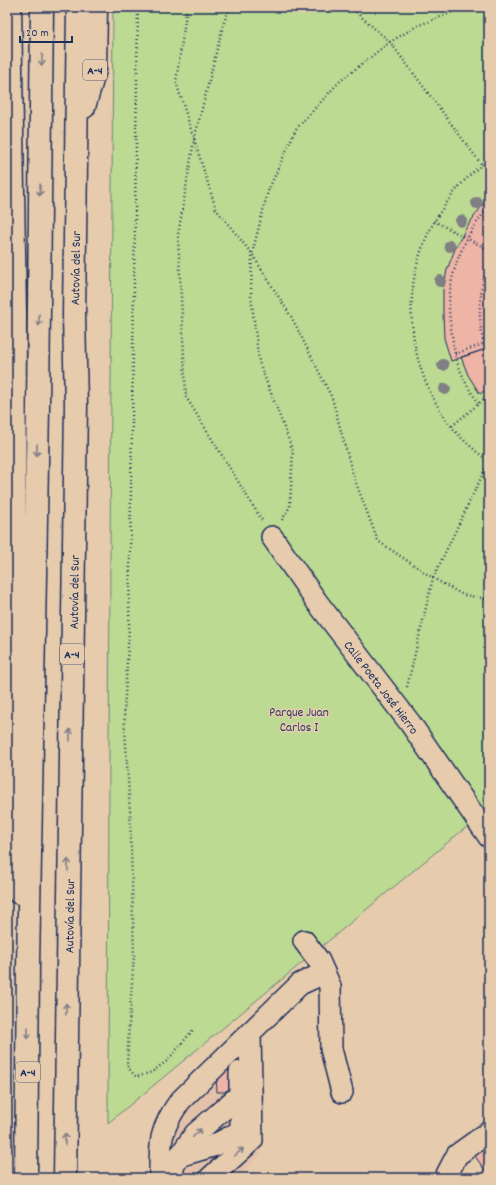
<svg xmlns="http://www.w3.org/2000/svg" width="496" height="1185" viewBox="0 0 496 1185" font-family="Dekko,sans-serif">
  <rect width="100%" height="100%" fill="#e6cbad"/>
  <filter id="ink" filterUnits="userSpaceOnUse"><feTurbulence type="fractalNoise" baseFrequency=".025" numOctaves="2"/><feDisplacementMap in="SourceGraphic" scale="8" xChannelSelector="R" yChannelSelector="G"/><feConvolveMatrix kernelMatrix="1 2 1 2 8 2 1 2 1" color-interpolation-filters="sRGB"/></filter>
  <g filter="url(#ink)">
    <path fill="#e4c1a9" d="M256 1041 260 1156 237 1178H167V1143L178 1113Z"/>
    <path fill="#bdda92" stroke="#6c8478" d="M113 7H489V811L459 833 108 1123 109 757Z"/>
    <path fill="#eeb5a6" stroke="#1b2f5e" d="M489 198V348L451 361 444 338 443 312V290L447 270 455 249 466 228 481 207Z
      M489 348V387L480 394 468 375 461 357Z
      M222 1069 233 1070V1087L224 1092H217L216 1077Z
      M489 1146V1176L475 1156Z"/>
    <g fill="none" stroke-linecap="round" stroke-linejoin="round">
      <g stroke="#1b2f5e" stroke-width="24">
        <g id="minor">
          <path id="s1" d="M272 537 317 602 410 723 489 837"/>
          <path d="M304 941 319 961 330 986 331 1049 342 1092"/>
          <path d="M179 1156 213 1146 241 1131V1107"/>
          <path d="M160 1178C160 1143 159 1130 180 1101L300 984 324 973"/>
          <path d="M173 1178V1166L195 1134 240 1095V1072"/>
          <path d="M210 1178 252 1140 250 1033"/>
          <path d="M445 1178 457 1155 489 1132"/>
        </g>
      </g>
      <g stroke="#1b2f5e" stroke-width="25">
        <g id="highway">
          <path d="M10 7 15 315 13 852 19 893"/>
          <path d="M84 107 95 70 96 7"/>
          <path d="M26 1178 28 966 38 407 42 7"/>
          <path id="s2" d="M65 1178 76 405 74 315 78 7"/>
        </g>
      </g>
      <path stroke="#1b2f5e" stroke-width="2.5" stroke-dasharray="1 3" stroke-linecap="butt" d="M138 7 129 628 124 713 130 812 134 955 129 1025 127 1066 136 1077 152 1072 167 1061 193 1030
        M187 7 176 82 216 209 252 254 292 318 332 398 353 475 378 541 433 578 463 595 489 599
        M230 7 224 22 194 140 178 235 186 397 263 522
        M350 7 390 42 482 165
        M434 221 489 250
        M484 344C477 316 479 289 489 262
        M455 354 489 342
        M479 403C472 394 466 385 462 374 456 362 454 349 452 335 451 327 449 317 449 308 449 271 465 234 489 207
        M452 426 489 395
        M489 462C476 451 462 440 451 426 403 364 397 273 443 208 455 190 470 172 489 160
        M282 520 290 506 293 451 259 362 251 296 252 254 268 191 296 129 340 81 390 42 417 26 466 7
        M407 687 433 578 489 461"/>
      <use href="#minor" stroke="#e6cbad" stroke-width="21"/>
      <use href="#highway" stroke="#e6cbad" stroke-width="22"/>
    </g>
    <g fill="#7f7f84">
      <circle cx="477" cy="203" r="6"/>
      <circle cx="461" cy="221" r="6"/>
      <circle cx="450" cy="246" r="6"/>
      <circle cx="440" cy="281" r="6"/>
      <circle cx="443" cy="365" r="6"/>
      <circle cx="445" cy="389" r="6"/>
    </g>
    <defs><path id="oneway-shaft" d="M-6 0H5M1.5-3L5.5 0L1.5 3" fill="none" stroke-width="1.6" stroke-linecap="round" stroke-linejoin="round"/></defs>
    <g stroke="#807d86">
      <use href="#oneway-shaft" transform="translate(42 60) rotate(91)"/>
      <use href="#oneway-shaft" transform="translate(40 190) rotate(91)"/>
      <use href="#oneway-shaft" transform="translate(39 320) rotate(91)"/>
      <use href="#oneway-shaft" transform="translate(37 450) rotate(91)"/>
      <use href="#oneway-shaft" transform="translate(70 735) rotate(-89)"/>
      <use href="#oneway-shaft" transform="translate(68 865) rotate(-89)"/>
      <use href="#oneway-shaft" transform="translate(66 1009) rotate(-89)"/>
      <use href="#oneway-shaft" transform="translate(28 1033) rotate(90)"/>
      <use href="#oneway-shaft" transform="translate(197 1133) rotate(-45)"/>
      <use href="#oneway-shaft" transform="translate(65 1139) rotate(-90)"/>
      <use href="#oneway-shaft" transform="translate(239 1152) rotate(-42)"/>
    </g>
  </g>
  <g text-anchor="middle" stroke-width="3" stroke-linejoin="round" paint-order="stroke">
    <g fill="#e6cbad" stroke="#585e76" stroke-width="1">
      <rect x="83" y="60" width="24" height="20" rx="3"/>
      <rect x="60" y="644" width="24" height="20" rx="3"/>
      <rect x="16" y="1062" width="24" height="20" rx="3"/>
    </g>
    <g font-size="12" font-weight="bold" fill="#1b2f5e">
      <text x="95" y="74">A-4</text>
      <text x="72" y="658">A-4</text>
      <text x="28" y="1076">A-4</text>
    </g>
    <g font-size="13" fill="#1b2f5e" stroke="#e6cbad">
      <text dy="5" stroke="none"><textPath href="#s2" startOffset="910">Autovía del Sur</textPath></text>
      <text dy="5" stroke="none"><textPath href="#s2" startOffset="586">Autovía del Sur</textPath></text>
      <text dy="5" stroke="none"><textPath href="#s1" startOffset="186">Calle Poeta José Hierro</textPath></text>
      <text dy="5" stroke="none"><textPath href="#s2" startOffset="262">Autovía del Sur</textPath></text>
    </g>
    <g font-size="13" fill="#2b4063" stroke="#e6cbad">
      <text x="299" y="716">Parque Juan<tspan x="299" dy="15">Carlos I</tspan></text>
    </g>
  </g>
  <rect width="496" height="1185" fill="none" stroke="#e6cbad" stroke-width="24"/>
  <rect x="12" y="12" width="472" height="1161" fill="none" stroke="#1b2f5e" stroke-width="1.5" filter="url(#ink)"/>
  <path d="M20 36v6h52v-6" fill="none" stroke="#1b2f5e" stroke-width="2"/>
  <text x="26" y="36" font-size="12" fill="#1b2f5e" stroke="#e6cbad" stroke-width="3" paint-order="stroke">20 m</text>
</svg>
